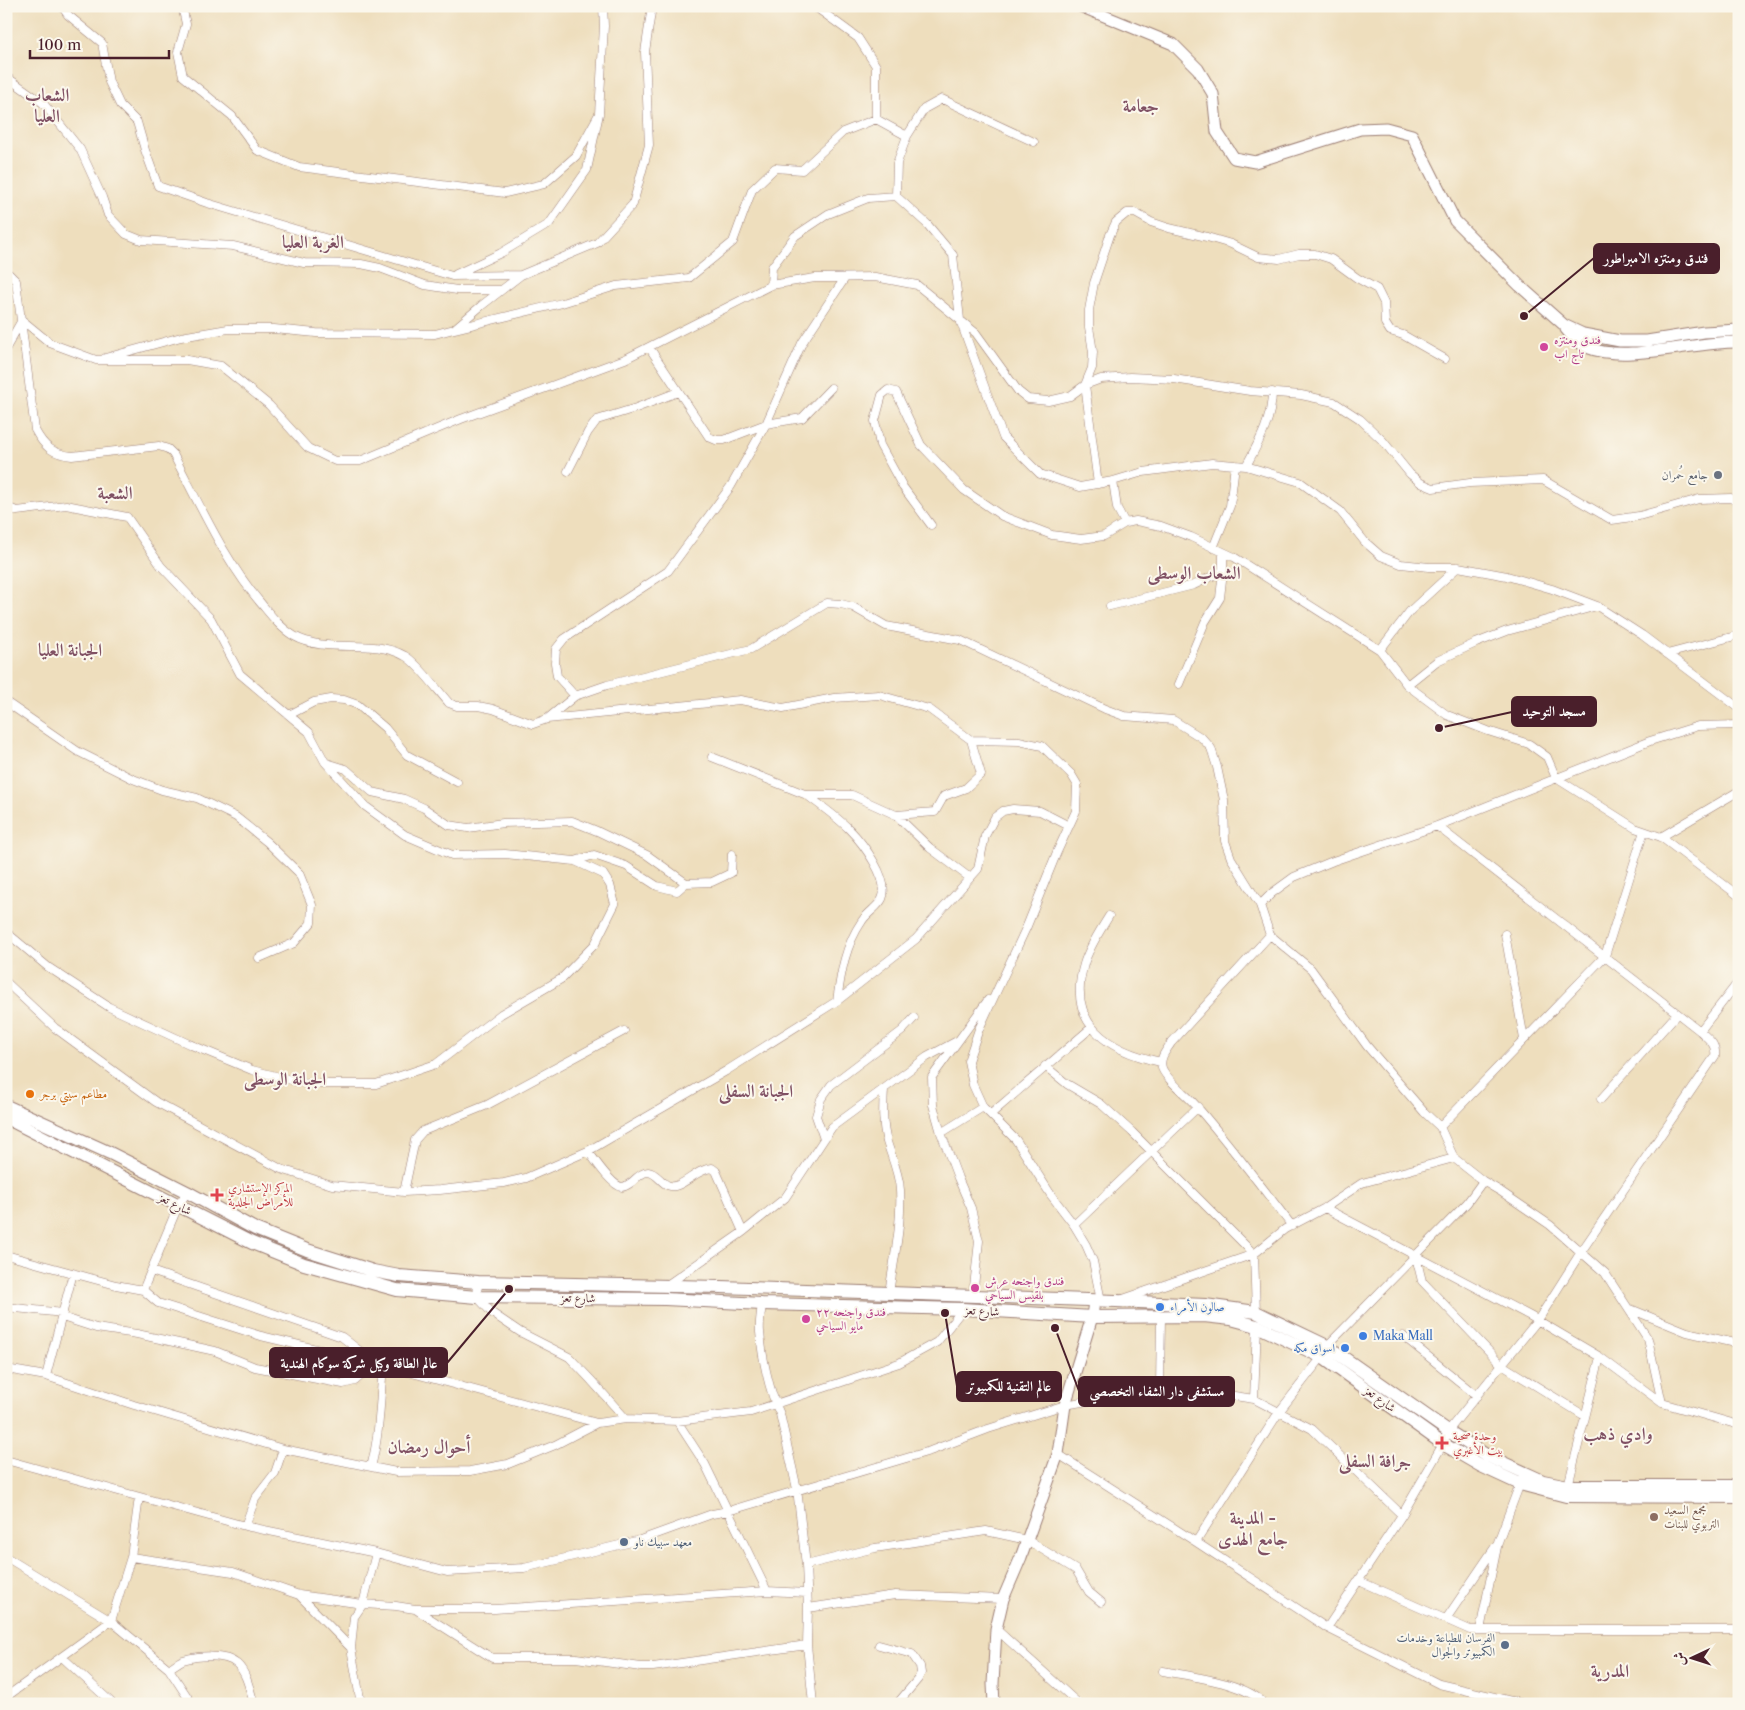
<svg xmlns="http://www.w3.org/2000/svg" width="1745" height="1710" viewBox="0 0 1745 1710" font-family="'Libre Caslon Text',Amiri,serif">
  <rect width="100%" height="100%" fill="#fbf7ec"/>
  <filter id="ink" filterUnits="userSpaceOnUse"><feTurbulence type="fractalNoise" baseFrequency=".02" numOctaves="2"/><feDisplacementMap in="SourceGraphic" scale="10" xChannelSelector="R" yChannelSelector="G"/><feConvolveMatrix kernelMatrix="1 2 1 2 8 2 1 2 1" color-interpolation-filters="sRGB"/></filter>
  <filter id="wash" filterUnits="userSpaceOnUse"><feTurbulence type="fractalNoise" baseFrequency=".0096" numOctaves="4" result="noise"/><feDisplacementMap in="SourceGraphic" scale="20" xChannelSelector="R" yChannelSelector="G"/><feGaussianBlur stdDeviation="1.12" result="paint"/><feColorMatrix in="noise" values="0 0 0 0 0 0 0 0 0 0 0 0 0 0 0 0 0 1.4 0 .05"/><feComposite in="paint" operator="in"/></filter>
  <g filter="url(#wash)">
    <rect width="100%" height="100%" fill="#eedebd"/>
  </g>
  <g filter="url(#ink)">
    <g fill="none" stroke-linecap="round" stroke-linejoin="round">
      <g stroke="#9c7e74" stroke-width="9">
        <path id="street" d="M62 6 68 15 102 43 109 82 120 105 137 122 145 150 158 186 207 203 452 276 521 275 597 243 633 204 649 145 645 52 652 6
          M182 6 186 24 178 52 183 76 232 116 257 150 299 167 505 193 544 184 576 156 599 114
          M818 6 817 8 858 38 876 66V119L907 136
          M6 74 8 78 43 103 80 149 102 197 108 215 126 234 141 240 233 246 304 263 361 264 380 268 425 285 457 290H501
          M896 196 897 163 907 136 924 109 942 99 1034 142
          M6 273 9 274 16 281 35 430C44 447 53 454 72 456L159 446 168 449 173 454C201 507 225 562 264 607 273 618 282 629 294 636 328 655 372 637 405 656 416 661 440 693 449 703L457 706H478L493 709 533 724 547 719 575 696 607 685 751 649 827 603 841 604 853 607 886 626 960 640 1105 709 1124 716 1173 720 1202 738 1211 748 1217 767 1224 800 1225 841 1231 858 1260 905 1270 935 1311 969 1367 1046 1424 1112 1440 1127 1454 1158 1483 1181 1500 1191 1550 1225 1605 1273 1648 1339 1662 1403
          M456 274 501 253 549 224 587 170 599 114 604 26 603 6
          M771 285 772 267 795 236 828 214 868 198 896 196 927 224 953 255 960 320 976 333 1018 391 1028 399 1048 401 1070 396 1085 385 1101 379 1130 377 1174 379 1250 391 1301 395 1334 402 1360 419 1383 441 1410 474 1421 483 1433 488 1470 483 1543 480 1612 520 1639 516 1699 499 1731 498 1739 503
          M454 329 562 303 616 286 689 278 733 242 752 190 775 168 802 170 843 132 876 119
          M649 347 709 437 716 440H724L766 424 802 418 831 388
          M6 348 22 320 50 343 96 360H187L221 366 269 405 308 448 335 461H360L461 419 625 359 771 285 815 278 875 277 917 285 960 320 1003 437 1040 474 1080 487 1113 481 1143 472 1212 463 1246 466 1300 482 1340 511 1365 542 1381 556 1401 564 1429 567H1458L1507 576 1552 589 1597 606 1642 635 1739 708
          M105 358 181 337 228 329H274L316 333 435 334 454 329 481 306 521 275
          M1246 466C1259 442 1272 420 1272 392
          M568 471 588 432 597 420 636 408 678 392
          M1113 481 1117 508 1125 523
          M1098 484 1085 385 1092 368 1093 352 1089 327V310L1094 283 1110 235 1116 222 1127 213H1135L1151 222 1169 228 1207 237 1231 244 1258 257 1279 259 1299 254H1315L1331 259 1357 278 1377 289 1384 303 1385 323 1390 331 1403 335 1445 359
          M6 507 17 511 66 505 127 517 161 566 211 619 240 674 309 732 325 762 365 806 405 835 452 855 505 854 575 861 603 874 610 885 615 904 595 944 561 979 501 1014 436 1064 376 1084H307L252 1070 189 1044 109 1007 48 967 6 932
          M931 525 903 487 880 445 875 421 882 395 888 390 896 392 921 445 964 490 1002 516 1052 535 1081 539 1104 536 1125 523 1136 521 1161 526 1191 537 1234 557 1380 650 1407 685 1447 715 1488 731 1529 744 1547 757 1556 778 1635 828 1661 837 1739 896
          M1213 548 1230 506 1235 465
          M1110 606 1194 585 1223 571
          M1380 650 1410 611 1458 567
          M1667 654 1739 635
          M1179 684 1205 622 1220 598 1223 571V552
          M1407 685 1437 661 1476 643 1507 631 1597 606
          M575 696 557 676 555 663 556 649 564 639 668 571 731 486 766 424 802 343 845 278
          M6 702 77 751 133 779 162 790 197 798 236 817 267 842 299 873 312 905 311 923 294 943 259 958
          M289 715 314 702 331 699 344 700 358 705 385 728 407 755 457 782
          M547 719 740 700 783 708 834 698 879 695 929 709 971 740 981 774 966 788 944 796 935 812 896 815
          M971 740 1019 741 1042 746 1071 774 1077 784 1076 811 1057 852 1027 926 979 1029 968 1061 973 1085 983 1107 1016 1140 1051 1195 1074 1225 1086 1245 1093 1261 1101 1301
          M712 757 807 795H852L896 815 930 848 970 878
          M327 763 346 769 372 792 404 799 424 808 449 825 468 828 503 823 572 821 597 831 647 855 686 883 712 882 731 873 732 854
          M807 795C821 806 837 817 849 829 862 842 891 880 882 899 878 907 867 913 862 921 845 946 841 972 837 1001
          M1661 837 1739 791
          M575 861 594 855 626 866 657 886 677 891 686 883
          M1260 905 1272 893 1294 877 1333 861 1437 826 1650 741 1698 726 1739 725
          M1109 916C1100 931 1089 947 1084 964 1066 1024 1108 1051 1161 1062
          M1505 934 1524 1039
          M1270 935 1171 1043C1166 1051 1159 1058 1162 1068 1167 1081 1189 1096 1198 1108 1231 1146 1261 1186 1292 1226
          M6 982 55 1028 156 1102 281 1169 332 1185 404 1192 440 1190 504 1183 526 1178 588 1151 726 1071 837 1001 916 939 970 878 978 869 985 836 995 817 1003 811 1013 809 1040 811 1069 826
          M1700 1031 1739 981
          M1045 1066 1067 1084 1101 1104 1132 1132 1254 1254 1256 1312
          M884 1089C883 1107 882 1124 887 1142 892 1158 899 1173 900 1190 902 1224 894 1259 889 1293
          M1601 1099 1677 1014
          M991 1114 1091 1028
          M1440 1127 1605 956 1644 831
          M941 1133 983 1107
          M824 1139 816 1116 821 1099 831 1085 902 1031 914 1018
          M588 1151C594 1159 612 1186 622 1187 625 1187 629 1184 632 1182 636 1178 642 1172 648 1172 660 1173 663 1191 678 1185 690 1180 699 1169 712 1168L716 1171 743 1232
          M404 1192 415 1140 423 1131 487 1105 624 1031
          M1325 1208 1532 1317 1600 1357 1662 1403 1739 1425
          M1074 1225 1198 1107
          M6 1255 116 1285 143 1290 158 1303 261 1336 375 1363 597 1423
          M1416 1257 1422 1281 1502 1365 1585 1416
          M478 1282 477 1297 492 1313 520 1332 569 1357 590 1379 626 1419
          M667 1285 743 1232 785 1198 832 1127 927 1057 957 1041
          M143 1290 178 1206 187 1192
          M973 1296 979 1241 971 1208 958 1178 941 1133 933 1105 932 1077 988 1000
          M1123 1299 1254 1254 1285 1229 1325 1208 1362 1183 1454 1158
          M762 1304C761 1313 759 1323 760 1332 762 1357 769 1391 780 1414L797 1489 806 1565 808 1608 807 1645 813 1704
          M6 1307 63 1313
          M1628 1308 1687 1332 1739 1344
          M62 1317 96 1328 137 1334 215 1351 255 1367 343 1384 355 1381 375 1363 342 1337 151 1271
          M1403 1336 1477 1396
          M6 1369 46 1376 134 1405 283 1449 396 1472 470 1471 508 1464 555 1445 597 1423 626 1419 677 1421 751 1412 839 1383 899 1363 937 1342 963 1309
          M46 1376 73 1273
          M1160 1388 1161 1316
          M1254 1399 1257 1326
          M677 1421 705 1464 767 1591
          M1058 1454 1196 1542 1327 1628 1439 1684 1524 1704
          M6 1460 245 1526 376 1553 447 1572 524 1568 640 1540 712 1514 728 1511 930 1451 988 1429 1065 1405 1160 1388 1189 1389 1254 1399 1279 1412 1312 1429 1402 1515
          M371 1467C380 1434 380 1399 383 1365
          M1568 1486 1600 1357
          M245 1526 255 1499 275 1473 283 1449
          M1196 1542 1279 1412 1322 1357 1327 1346 1467 1203 1483 1181
          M6 1557 111 1621 169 1669 192 1704
          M131 1557 233 1572 299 1595 363 1604 396 1606 415 1609 492 1658H576L641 1667H653L807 1645
          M806 1565 875 1548 986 1531 1027 1540 1076 1570 1089 1592 1101 1602
          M1359 1581 1470 1630H1739
          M299 1595 351 1648
          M808 1608 895 1595 1003 1599
          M415 1609H495L767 1591 807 1593
          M1446 1619 1495 1547
          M1327 1628 1402 1515 1443 1444 1448 1431 1538 1320 1581 1252 1715 1056C1717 1044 1708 1039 1700 1031L1437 826
          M996 1629 1079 1704
          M1480 1630 1498 1542 1521 1481
          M879 1645 912 1654 920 1666 921 1673 918 1679 897 1704
          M62 1657 113 1704
          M169 1669C173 1666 178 1662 183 1660 197 1656 225 1653 237 1664 247 1673 250 1691 254 1704
          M1163 1671C1194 1677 1243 1682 1265 1704
          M6 1697 111 1621 131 1557 139 1497
          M361 1704 351 1648 354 1617 363 1604 376 1553"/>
      </g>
      <g stroke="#9c7e74" stroke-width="13">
        <path id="secondary" d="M1080 6 1173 44 1198 69 1213 94 1217 132 1234 158 1255 162 1360 129 1386 128 1412 135 1455 221 1520 286 1564 325 1583 334 1620 341H1647L1704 332 1739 330
          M1566 329C1572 337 1579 344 1589 348 1626 363 1696 341 1739 342
          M994 1704 993 1684 996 1629 1003 1599 1021 1557 1058 1454 1065 1405 1092 1317 1094 1301"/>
      </g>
      <g stroke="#9c7e74" stroke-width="14">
        <path id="primary" d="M6 1106 110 1153 187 1192 255 1229 307 1250 348 1263 373 1271 399 1276 478 1282 721 1287 1116 1301 1205 1305 1256 1312 1327 1346 1448 1431 1486 1455 1543 1481 1568 1486H1739
          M6 1118 252 1243 304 1264 397 1290 477 1297 665 1299 762 1304 963 1309 1092 1317 1204 1316 1231 1319 1257 1326 1322 1357 1443 1444 1481 1466 1520 1484 1566 1496 1739 1497"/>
      </g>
      <use href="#street" stroke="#fff" stroke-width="8"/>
      <use href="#secondary" stroke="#fff" stroke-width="11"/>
      <use href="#primary" stroke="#fff" stroke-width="12"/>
    </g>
  </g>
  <g fill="#d1479c" stroke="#fbf7ec" stroke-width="2">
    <circle cx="1544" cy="347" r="5"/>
    <circle cx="975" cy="1288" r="5"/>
    <circle cx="806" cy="1319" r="5"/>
  </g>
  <circle fill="#6b7280" stroke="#fbf7ec" stroke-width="2" cx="1718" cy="475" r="5"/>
  <circle fill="#e8710a" stroke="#fbf7ec" stroke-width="2" cx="30" cy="1094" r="5"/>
  <g fill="#e0444e" stroke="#fbf7ec" stroke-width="2">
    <path d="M214.5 1187.5h5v5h5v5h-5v5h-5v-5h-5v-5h5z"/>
    <path d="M1439.5 1435.5h5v5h5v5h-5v5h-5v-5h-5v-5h5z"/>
  </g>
  <g fill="#3f7fe0" stroke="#fbf7ec" stroke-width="2">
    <circle cx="1160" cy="1307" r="5"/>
    <circle cx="1363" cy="1336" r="5"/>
    <circle cx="1345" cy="1348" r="5"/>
  </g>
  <circle fill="#8d6e63" stroke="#fbf7ec" stroke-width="2" cx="1654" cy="1517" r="5"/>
  <g fill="#5c6f8a" stroke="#fbf7ec" stroke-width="2">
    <circle cx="624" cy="1542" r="5"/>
    <circle cx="1505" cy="1645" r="5"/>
  </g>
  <g text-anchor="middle" stroke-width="4" stroke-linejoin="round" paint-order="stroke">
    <g font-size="12" fill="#b23c85" stroke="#fbf7ec" text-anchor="start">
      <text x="1554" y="344">فندق ومنتزه<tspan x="1554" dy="14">تاج اب</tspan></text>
      <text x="985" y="1285">فندق واجنحه عرش<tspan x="985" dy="14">بلقيس السياحي</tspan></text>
      <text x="816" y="1316">فندق واجنحه ٢٢<tspan x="816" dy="14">مايو السياحي</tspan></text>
    </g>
    <g font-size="12" fill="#5b616d" stroke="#fbf7ec" text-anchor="end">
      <text x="1708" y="479">جامع حُمران</text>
    </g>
    <g font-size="12" fill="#c56008" stroke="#fbf7ec" text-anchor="start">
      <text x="40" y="1098">مطاعم سيتي برجر</text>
    </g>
    <g font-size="12" fill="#be3a42" stroke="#fbf7ec" text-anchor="start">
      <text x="228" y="1192">المركز الإستشاري<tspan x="228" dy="14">للأمراض الجلدية</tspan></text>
      <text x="1453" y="1440">وحدة صحية<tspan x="1453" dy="14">بيت الأغبري</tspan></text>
    </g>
    <g font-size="12" fill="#4a1f2b" stroke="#fbf7ec">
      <text transform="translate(175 1204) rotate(27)" y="4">شارع تعز</text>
      <text transform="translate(578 1298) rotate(1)" y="4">شارع تعز</text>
      <text transform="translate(982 1311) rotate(3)" y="4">شارع تعز</text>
      <text transform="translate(1380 1399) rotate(36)" y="4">شارع تعز</text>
    </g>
    <g font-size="12" fill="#366cbe" stroke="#fbf7ec" text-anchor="start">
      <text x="1170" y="1311">صالون الأمراء</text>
      <text x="1373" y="1340">Maka Mall</text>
      <text x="1335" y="1352" text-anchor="end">اسواق مكه</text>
    </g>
    <g font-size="12" fill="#785e54" stroke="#fbf7ec" text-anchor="start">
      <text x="1664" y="1514">مجمع السعيد<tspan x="1664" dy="14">التربوي للبنات</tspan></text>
    </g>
    <g font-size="12" fill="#4e5e75" stroke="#fbf7ec" text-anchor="start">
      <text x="634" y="1546">معهد سبيك ناو</text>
      <text x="1495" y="1642" text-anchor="end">الفرسان للطباعة وخدمات<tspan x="1495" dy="14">الكمبيوتر والجوال</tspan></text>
    </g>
    <g font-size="18" font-weight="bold" fill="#805164" stroke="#fbf7ec">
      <text x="47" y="101">الشعاب<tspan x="47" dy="21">العليا</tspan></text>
      <text x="1141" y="112">جعامة</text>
      <text x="313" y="248">الغربة العليا</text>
      <text x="115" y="499">الشعبة</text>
      <text x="1194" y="579">الشعاب الوسطى</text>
      <text x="70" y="656">الجبانة العليا</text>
      <text x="285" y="1085">الجبانة الوسطى</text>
      <text x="756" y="1097">الجبانة السفلى</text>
      <text x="1618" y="1440">وادي ذهب</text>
      <text x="429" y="1453">أحوال رمضان</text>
      <text x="1375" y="1467">جرافة السفلى</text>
      <text x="1253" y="1524">المدينة -<tspan x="1253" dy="21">جامع الهدى</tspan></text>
      <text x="1610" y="1677">المدرية</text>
    </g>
  </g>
  <path fill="none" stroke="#4a1f2b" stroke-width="2" d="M1524 316L1594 258M1439 728L1512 712M509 1289L447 1363M945 1313L957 1386M1055 1328L1079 1391"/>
  <g fill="#4a1f2b" stroke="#fbf7ec" stroke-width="2">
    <circle cx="1524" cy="316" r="5"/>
    <circle cx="1439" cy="728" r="5"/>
    <circle cx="509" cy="1289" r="5"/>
    <circle cx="945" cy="1313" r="5"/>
    <circle cx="1055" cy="1328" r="5"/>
  </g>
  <g fill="#4a1f2b" stroke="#4a1f2b" stroke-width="2">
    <rect x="1594" y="244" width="125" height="29" rx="5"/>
    <rect x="1512" y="697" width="84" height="29" rx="5"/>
    <rect x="270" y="1348" width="177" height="29" rx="5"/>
    <rect x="957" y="1372" width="104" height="29" rx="5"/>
    <rect x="1079" y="1377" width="155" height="29" rx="5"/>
  </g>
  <g font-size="14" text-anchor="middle" font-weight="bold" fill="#fff">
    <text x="1656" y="263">فندق ومنتزه الامبراطور</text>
    <text x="1554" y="716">مسجد التوحيد</text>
    <text x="359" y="1368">عالم الطاقة وكيل شركة سوكام الهندية</text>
    <text x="1009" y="1391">عالم التقنية للكمبيوتر</text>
    <text x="1157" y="1396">مستشفى دار الشفاء التخصصي</text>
  </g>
  <rect width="1745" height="1710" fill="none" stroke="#fbf7ec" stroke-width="25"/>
  <g transform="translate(1692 1658) rotate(266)" stroke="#fbf7ec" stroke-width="4" paint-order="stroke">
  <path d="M0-4L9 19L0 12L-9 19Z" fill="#4a1f2b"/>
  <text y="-8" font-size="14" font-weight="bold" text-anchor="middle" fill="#4a1f2b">ش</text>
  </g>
  <path d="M30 50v8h139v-8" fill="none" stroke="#4a1f2b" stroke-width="2.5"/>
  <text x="38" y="50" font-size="15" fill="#4a1f2b" stroke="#fbf7ec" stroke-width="4" paint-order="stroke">100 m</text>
</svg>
